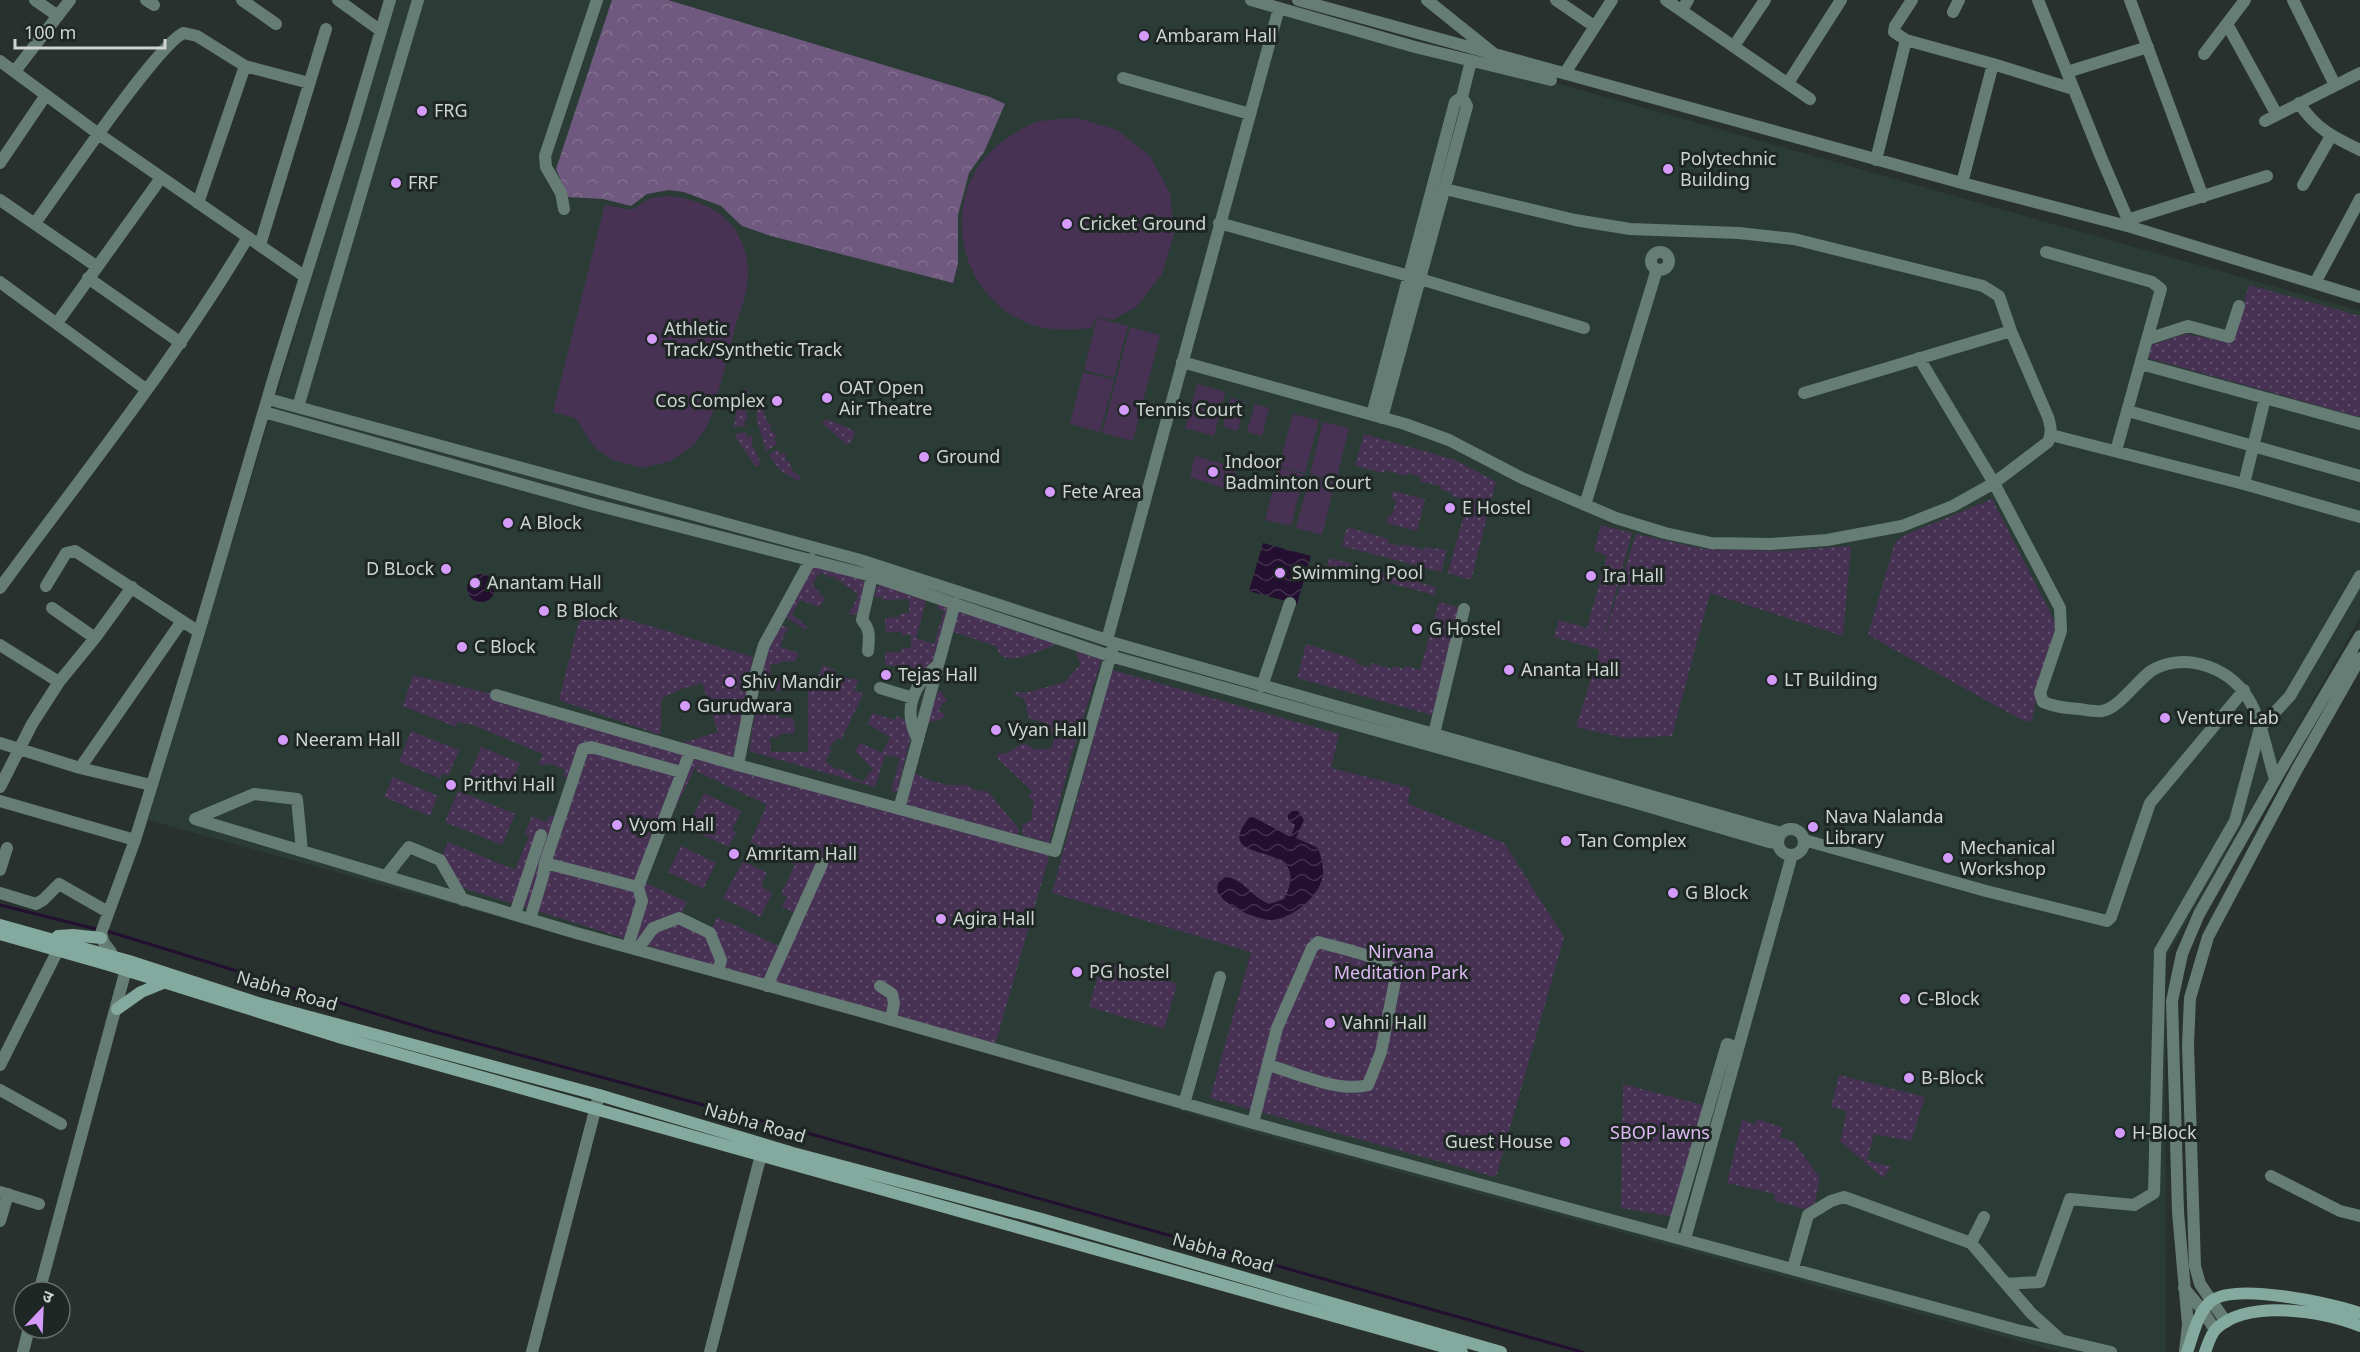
<svg xmlns="http://www.w3.org/2000/svg" width="2360" height="1352" viewBox="0 0 2360 1352" font-family="'Noto Sans','Noto Sans Devanagari',sans-serif">
  <defs>
    <pattern id="green-dots" width="8" height="8" patternUnits="userSpaceOnUse" patternTransform="scale(1.5)"><rect width="8" height="8" fill="#473254"/><path d="M2 2h.1M6 6h.1" fill="none" stroke="#604f6c" stroke-width="1.8" stroke-linecap="round"/></pattern>
    <pattern id="forest-crowns" width="20" height="18" patternUnits="userSpaceOnUse" patternTransform="scale(1.5)"><rect width="20" height="18" fill="#6f597e"/><path d="M2 6a3 3 0 1 1 6 0M12 15a3 3 0 1 1 6 0" fill="none" stroke="#82708f"/></pattern>
    <pattern id="water-waves" width="16" height="10" patternUnits="userSpaceOnUse" patternTransform="scale(1.5)"><rect width="16" height="10" fill="#230f2f"/><path d="M0 5q4-4 8 0t8 0" fill="none" stroke="#42314c"/></pattern>
  </defs>
  <rect width="100%" height="100%" fill="#28312e"/>
  <path fill="#2b3c37" d="M396 0H1264L2360 311V617L2165 960 2166 1352H2060L1248 1131 1029 1064 148 820Z"/>
  <path fill="url(#green-dots)" fill-rule="evenodd" d="M2249 285 2360 316V417L2148 358 2152 345 2186 334 2233 343Z
    M744 389 749 391 747 407 745 408 748 419 744 420 746 426 734 427 738 403Z
    M762 407 767 421 772 426 769 428 777 436 774 439 777 444 766 451 757 420V408Z
    M826 419 855 431 852 441 847 445 822 423Z
    M746 432V437L752 436V448H754L761 464 756 467 736 438V434Z
    M1364 434 1455 460 1496 482 1471 580 1448 573 1468 500 1451 496 1452 493 1441 490V486L1420 481 1421 477 1408 473 1407 476 1385 470 1383 473 1355 466Z
    M778 449 780 455 785 452 786 462 789 461 793 471 801 478 798 481 780 470 769 455Z
    M1393 491 1425 499 1417 531 1386 523 1388 515 1392 516 1396 500 1391 498Z
    M1992 499 2056 624 2031 722 2020 719 1868 635 1895 542 1905 535Z
    M1601 525 1632 533 1600 650 1554 637 1559 620 1587 628 1607 556 1594 551Z
    M1347 527 1389 539 1388 543 1402 546 1403 544 1425 550 1426 547 1447 550 1441 572 1342 546Z
    M1636 534 1704 549 1785 551 1851 546 1843 636 1710 593 1672 736 1624 738 1576 727Z
    M1330 558 1436 587 1434 595 1327 566Z
    M813 566 862 579 865 585 858 615 848 614 857 599V593L832 576 830 578 821 572 812 584 825 599 819 607 800 600 792 614 807 627 806 630 784 616Z
    M882 585 926 600 916 638 934 644 944 611 939 609 937 603 947 605 948 609 935 658 913 687 911 672 901 670 902 667 885 665V652H901L902 649 911 648V635H902V632H886L885 618 900 617V614L909 613V599L882 600 881 597H875L876 586Z
    M1439 602 1461 608 1432 715 1297 678 1306 644 1357 660 1356 664 1370 667 1371 663 1392 669 1393 666 1404 669 1405 666 1420 670Z
    M583 606 753 657 733 758 679 744 718 732 702 683 681 689 662 698C660 712 662 722 660 735L559 700Z
    M958 609 1059 643C1043 649 1002 672 996 646L951 631Z
    M779 624 789 629 786 631 780 647 799 653 795 662 781 661 778 665 771 663 770 675 772 678 780 680V682L792 684 791 691H758L757 673Z
    M1076 649 1102 658 1071 757 1049 843 1022 835 1023 825 1031 820 1034 801 1028 796 1032 791 998 759 997 753 1005 754 1024 743 1034 749H1051L1054 740 1048 724 1029 718 1024 698 1014 695 1016 692 1025 693 1065 682 1080 665Z
    M822 665 834 670 838 676 858 680 854 690 863 694 841 740 838 738 829 747 832 751 825 761 837 770 839 768 862 782 873 769 855 751 860 743 882 753 890 737 868 724 872 713 895 720 897 716 906 720 910 740 897 792 891 791 900 758 885 755 875 787 749 751 757 701 769 700V715L778 714 779 718H793L795 733 780 734 779 737 770 738 771 752H808V689L811 675 818 678Z
    M1112 670 1339 734 1331 768 1411 788 1407 803 1504 843 1564 937 1496 1177 1210 1098 1251 952 1052 893Z
    M413 675 496 695 1050 853 995 1045 710 965 463 888 442 856 448 842 515 870 529 836 525 834 532 816 546 822 550 815 555 817 570 779 563 776 565 770 552 764 538 765 543 754 473 725 458 722 456 727 403 706ZM697 764 696 771 767 805 750 842 795 864 781 894 787 897 782 907 801 915 785 949 717 917 710 932 680 918 687 902 644 882 642 876Z
    M938 691 941 692 948 703 943 702 939 711 945 714 942 719 927 723Z
    M411 731 459 750 448 776 442 773 440 778 399 762Z
    M481 747 520 763 508 792 469 776Z
    M913 772C926 780 951 789 966 784L975 790 987 791 1019 829 1017 837 904 806Z
    M393 777 438 796 430 816 384 797Z
    M458 791 515 814 502 845 445 822Z
    M704 793 741 811 732 830 736 833 729 847 688 828Z
    M681 846 716 863 703 889 668 872Z
    M743 861 767 873 761 886 772 893 760 917 723 898Z
    M1102 961 1177 984 1164 1029 1089 1007Z
    M1839 1075 1925 1097 1911 1141 1874 1134 1867 1160 1891 1167 1883 1178 1840 1141 1847 1111 1831 1107Z
    M1623 1084 1699 1104 1705 1108 1675 1217 1621 1208Z
    M1757 1119 1783 1128 1780 1137 1794 1142 1820 1178 1813 1211 1774 1201 1775 1194 1727 1183 1742 1120 1755 1124Z"/>
  <path fill="url(#forest-crowns)" d="M612 0H668L990 97 1005 104 984 152 969 173 958 215V263L953 283 771 236 742 226 721 206 684 192 669 190 647 194 631 206 603 199 568 197 556 169Z"/>
  <path fill="#473254" d="M1077 118 1117 130 1150 156 1170 193 1174 234 1162 274 1136 307 1112 320 1096 317 1092 328C1067 330 1040 332 1017 318 945 278 942 172 1016 133 1022 129 1029 124 1036 122 1049 119 1064 119 1077 118Z
    M669 196C715 201 747 225 748 274 749 291 739 312 735 328 728 355 721 382 714 409L706 428 694 445 671 461 642 468 613 460 594 447 575 418 553 412 605 205 632 210 651 198Z
    M1097 318 1128 326 1114 378 1084 370Z
    M1130 327 1160 335 1133 441 1102 433Z
    M1083 372 1114 380 1100 432 1070 424Z
    M1197 384 1225 392 1214 436 1185 428Z
    M1231 398 1245 402 1238 431 1223 427Z
    M1255 404 1269 408 1262 436 1247 432Z
    M1293 414 1319 420 1305 473 1279 466Z
    M1323 422 1349 428 1336 481 1310 474Z
    M1195 456 1237 468 1229 490 1190 477Z
    M1279 467 1304 474 1291 526 1265 520Z
    M1310 476 1335 482 1322 535 1296 528Z"/>
  <path fill="url(#water-waves)" d="M1263 543 1311 556 1297 604 1249 591Z
    M467 588a14 14 0 1 1 28 0a14 14 0 1 1-28 0Z
    M1292 811H1298L1304 820 1296 838 1318 848C1321 857 1324 866 1323 875 1320 897 1289 921 1269 920 1254 919 1198 897 1224 877 1244 878 1250 896 1269 904L1284 899C1318 834 1207 870 1249 818L1253 817 1289 836 1292 834 1295 825 1288 820V815Z"/>
  <g fill="none" stroke-linecap="round" stroke-linejoin="round">
    <path stroke="#230f2f" stroke-width="3" d="M0 905 100 930
      M107 931 432 1031 825 1138 1582 1352"/>
    <path stroke="#667d76" stroke-width="12" d="M35 0 58 16
      M146 0 154 5
      M242 0 276 24
      M338 0 381 31
      M1251 0 1415 47 1551 80
      M1298 0 1962 183 2131 227 2360 297
      M1427 0 1493 53
      M1556 0 1594 26
      M1666 0 1810 99
      M1912 0 1895 26 1894 32 1906 40 1993 64
      M2038 0 2101 157 2131 227
      M2130 0 2203 197
      M2293 0 2335 85
      M1682 10 1688 0
      M1953 12 1959 0
      M2227 24 2277 115
      M1734 46 1765 0
      M2204 54 2245 0
      M0 61 100 135 304 276
      M245 66 309 83
      M15 71 70 0
      M2067 72 2148 47
      M1565 73 1612 0
      M1123 78 1250 114
      M1788 83 1841 0
      M2299 103C2316 129 2333 137 2360 150
      M2265 121 2360 73
      M1876 160 1906 40
      M0 163 46 95
      M1962 183 1993 64 2073 89
      M2303 185 2331 136
      M0 200 96 266
      M564 209 561 193 546 167 545 156 597 0
      M2127 220 2267 176
      M35 223C58 192 159 42 184 33L197 36 245 66 198 203
      M1219 223 1420 279 1584 328
      M260 245 326 29
      M2046 252 2152 282 2161 289 2116 451
      M1651 261a9 9 0 1 1 18 0a9 9 0 1 1-18 0Z
      M88 278 181 343
      M0 282 147 390
      M2315 283 2360 199
      M57 323 161 178
      M2148 339 2188 326 2229 337 2239 306
      M1919 358 1994 483 2060 608 2061 631 2040 693 2043 702C2055 707 2066 708 2079 709 2086 710 2095 712 2102 711 2119 708 2137 681 2151 671 2165 662 2184 660 2200 664 2258 679 2260 730 2275 779
      M1182 362 1405 424 1449 440 1522 478 1616 518 1665 533 1711 543 1771 544 1827 540 1902 526 1953 506 1994 483 2048 442C2052 433 2051 427 2048 417L2011 331 1999 296 1983 286 1794 239 1739 233 1630 229 1575 220 1445 189
      M2141 364 2360 424
      M1804 393 2011 331
      M268 399 860 560 1107 640
      M298 407 418 0
      M2128 411 2360 476
      M264 412 592 504 872 576 1110 656 1633 802 1769 842 1778 843
      M1372 415 1455 102 1462 97 1471 61
      M1382 418 1467 106 1462 97
      M2051 435 2244 484 2360 517
      M2244 484 2265 398
      M1585 505 1657 269
      M46 586 66 553 75 551 199 632
      M0 588C85 472 175 360 248 237
      M52 608 95 638
      M1114 643 1781 833
      M0 645 59 682
      M868 651C869 638 871 630 862 620L872 576
      M1262 686 1290 603
      M880 688 913 698
      M496 695 738 765 1055 851 1114 643 1107 640 1279 8
      M918 740C902 709 913 685 938 665
      M1432 742 1464 609
      M0 743 80 768 151 785
      M738 765 757 669 764 645 811 559
      M80 768 182 621
      M0 787 32 724 59 682 95 638 132 587
      M0 801 135 840
      M899 809 955 603
      M195 819 576 933 860 1011 1253 1123 2017 1330 2111 1352
      M195 819 254 794 297 799 302 851
      M1778 842a13 13 0 1 1 26 0a13 13 0 1 1-26 0Z
      M1804 840 1986 891 2107 921 2111 917 2150 803 2244 690
      M545 863 638 887
      M0 870 7 848
      M386 876 409 847 440 860 463 900
      M0 893 36 904 43 900 59 884 108 912
      M515 914 541 835
      M530 919 543 876 545 863 583 749 591 747 681 772
      M628 946 642 901 638 887 690 752
      M638 949 653 928 679 918 710 933 721 960 718 972
      M109 965 111 952 104 943 101 933 135 840 199 632 275 373 353 125 390 0
      M767 986 822 864
      M880 986 892 994 894 1003 891 1020
      M0 1065 58 950
      M0 1090 61 1124
      M1184 1104 1220 977
      M1253 1123 1277 1028 1312 948 1318 942C1332 946 1377 956 1387 964 1393 969 1394 974 1395 981L1381 1052 1368 1085C1339 1093 1296 1073 1268 1065
      M2271 1176 2340 1211 2360 1216
      M0 1192 39 1204
      M0 1221 8 1194
      M1671 1236 1727 1044 1738 1048
      M1685 1239 1792 855
      M1971 1243 1984 1217
      M1793 1268 1808 1215 1831 1201 1844 1197 1971 1243 2031 1313 2060 1339
      M2006 1284 2040 1282 2070 1199 2134 1205 2154 1193 2160 951 2235 821 2260 728 2290 696 2360 576
      M710 1352 763 1147"/>
    <path stroke="#667d76" stroke-width="12" d="M2184 1288 2203 1311 2215 1330
      M39 1292 128 962
      M2226 1322 2200 1284 2195 1266 2188 1045 2190 998 2208 937 2296 771 2360 658
      M2185 1351 2188 1325 2178 1212 2172 1001 2182 954 2199 914 2279 773 2360 636
      M23 1352 29 1328
      M532 1352 599 1095"/>
    <path stroke="#84a99e" stroke-width="12" d="M0 925 129 961 258 1003 599 1095 793 1153 1038 1218 1501 1352
      M0 934 109 965 342 1038 1462 1352
      M58 936 73 935 101 938
      M117 1009 141 992 163 983
      M2187 1352C2193 1336 2197 1314 2210 1302 2234 1281 2331 1304 2360 1313
      M2205 1352C2208 1344 2211 1333 2217 1328 2249 1299 2324 1311 2360 1326"/>
  </g>
  <g fill="#d59bfa" stroke="#1e2724" stroke-width="2">
    <circle cx="1144" cy="36" r="6"/>
    <circle cx="422" cy="111" r="6"/>
    <circle cx="1668" cy="169" r="6"/>
    <circle cx="396" cy="183" r="6"/>
    <circle cx="1067" cy="224" r="6"/>
    <circle cx="652" cy="339" r="6"/>
    <circle cx="827" cy="398" r="6"/>
    <circle cx="777" cy="401" r="6"/>
    <circle cx="1124" cy="410" r="6"/>
    <circle cx="924" cy="457" r="6"/>
    <circle cx="1213" cy="472" r="6"/>
    <circle cx="1050" cy="492" r="6"/>
    <circle cx="1450" cy="508" r="6"/>
    <circle cx="508" cy="523" r="6"/>
    <circle cx="446" cy="569" r="6"/>
    <circle cx="1280" cy="573" r="6"/>
    <circle cx="1591" cy="576" r="6"/>
    <circle cx="475" cy="583" r="6"/>
    <circle cx="544" cy="611" r="6"/>
    <circle cx="1417" cy="629" r="6"/>
    <circle cx="462" cy="647" r="6"/>
    <circle cx="1509" cy="670" r="6"/>
    <circle cx="886" cy="675" r="6"/>
    <circle cx="1772" cy="680" r="6"/>
    <circle cx="730" cy="682" r="6"/>
    <circle cx="685" cy="706" r="6"/>
    <circle cx="2165" cy="718" r="6"/>
    <circle cx="996" cy="730" r="6"/>
    <circle cx="283" cy="740" r="6"/>
    <circle cx="451" cy="785" r="6"/>
    <circle cx="617" cy="825" r="6"/>
    <circle cx="1813" cy="827" r="6"/>
    <circle cx="1566" cy="841" r="6"/>
    <circle cx="734" cy="854" r="6"/>
    <circle cx="1948" cy="858" r="6"/>
    <circle cx="1673" cy="893" r="6"/>
    <circle cx="941" cy="919" r="6"/>
    <circle cx="1077" cy="972" r="6"/>
    <circle cx="1905" cy="999" r="6"/>
    <circle cx="1330" cy="1023" r="6"/>
    <circle cx="1909" cy="1078" r="6"/>
    <circle cx="2120" cy="1133" r="6"/>
    <circle cx="1565" cy="1142" r="6"/>
  </g>
  <g text-anchor="middle" stroke-width="6" stroke-linejoin="round" paint-order="stroke">
    <g font-size="18" fill="#cfd4d2" stroke="#1e2724" text-anchor="start">
      <text x="1156" y="42">Ambaram Hall</text>
      <text x="434" y="117">FRG</text>
      <text x="1680" y="165">Polytechnic<tspan x="1680" dy="21">Building</tspan></text>
      <text x="408" y="189">FRF</text>
      <text x="1079" y="230">Cricket Ground</text>
      <text x="664" y="335">Athletic<tspan x="664" dy="21">Track/Synthetic Track</tspan></text>
      <text x="839" y="394">OAT Open<tspan x="839" dy="21">Air Theatre</tspan></text>
      <text x="765" y="407" text-anchor="end">Cos Complex</text>
      <text x="1136" y="416">Tennis Court</text>
      <text x="936" y="463">Ground</text>
      <text x="1225" y="468">Indoor<tspan x="1225" dy="21">Badminton Court</tspan></text>
      <text x="1062" y="498">Fete Area</text>
      <text x="1462" y="514">E Hostel</text>
      <text x="520" y="529">A Block</text>
      <text x="434" y="575" text-anchor="end">D BLock</text>
      <text x="1292" y="579">Swimming Pool</text>
      <text x="1603" y="582">Ira Hall</text>
      <text x="487" y="589">Anantam Hall</text>
      <text x="556" y="617">B Block</text>
      <text x="1429" y="635">G Hostel</text>
      <text x="474" y="653">C Block</text>
      <text x="1521" y="676">Ananta Hall</text>
      <text x="898" y="681">Tejas Hall</text>
      <text x="1784" y="686">LT Building</text>
      <text x="742" y="688">Shiv Mandir</text>
      <text x="697" y="712">Gurudwara</text>
      <text x="2177" y="724">Venture Lab</text>
      <text x="1008" y="736">Vyan Hall</text>
      <text x="295" y="746">Neeram Hall</text>
      <text x="463" y="791">Prithvi Hall</text>
      <text x="1825" y="823">Nava Nalanda<tspan x="1825" dy="21">Library</tspan></text>
      <text x="629" y="831">Vyom Hall</text>
      <text x="1578" y="847">Tan Complex</text>
      <text x="1960" y="854">Mechanical<tspan x="1960" dy="21">Workshop</tspan></text>
      <text x="746" y="860">Amritam Hall</text>
      <text x="1685" y="899">G Block</text>
      <text x="953" y="925">Agira Hall</text>
      <text x="1089" y="978">PG hostel</text>
      <text x="1917" y="1005">C-Block</text>
      <text x="1342" y="1029">Vahni Hall</text>
      <text x="1921" y="1084">B-Block</text>
      <text x="2132" y="1139">H-Block</text>
      <text x="1553" y="1148" text-anchor="end">Guest House</text>
    </g>
    <g font-size="18" fill="#deb9f6" stroke="#1e2724">
      <text x="1401" y="958">Nirvana<tspan x="1401" dy="21">Meditation Park</tspan></text>
      <text x="1660" y="1139">SBOP lawns</text>
    </g>
    <g font-size="18" fill="#cfd4d2" stroke="#1e2724">
      <text transform="translate(287 991) rotate(16)" y="6">Nabha Road</text>
      <text transform="translate(755 1123) rotate(16)" y="6">Nabha Road</text>
      <text transform="translate(1223 1253) rotate(16)" y="6">Nabha Road</text>
    </g>
  </g>
  <g transform="translate(42 1310) rotate(23)"><circle r="28" fill="#1e2724" stroke="#656c6a" stroke-width="1.5"/>
  <path d="M0-4.5L10 22L0 15L-10 22Z" fill="#d59bfa"/>
  <text y="-9" font-size="16" font-weight="bold" text-anchor="middle" fill="#cfd4d2">उ</text>
  </g>
  <path d="M15 39v9h150v-9" fill="none" stroke="#cfd4d2" stroke-width="3"/>
  <text x="24" y="39" font-size="18" fill="#cfd4d2" stroke="#1e2724" stroke-width="4.5" paint-order="stroke">100 m</text>
</svg>
